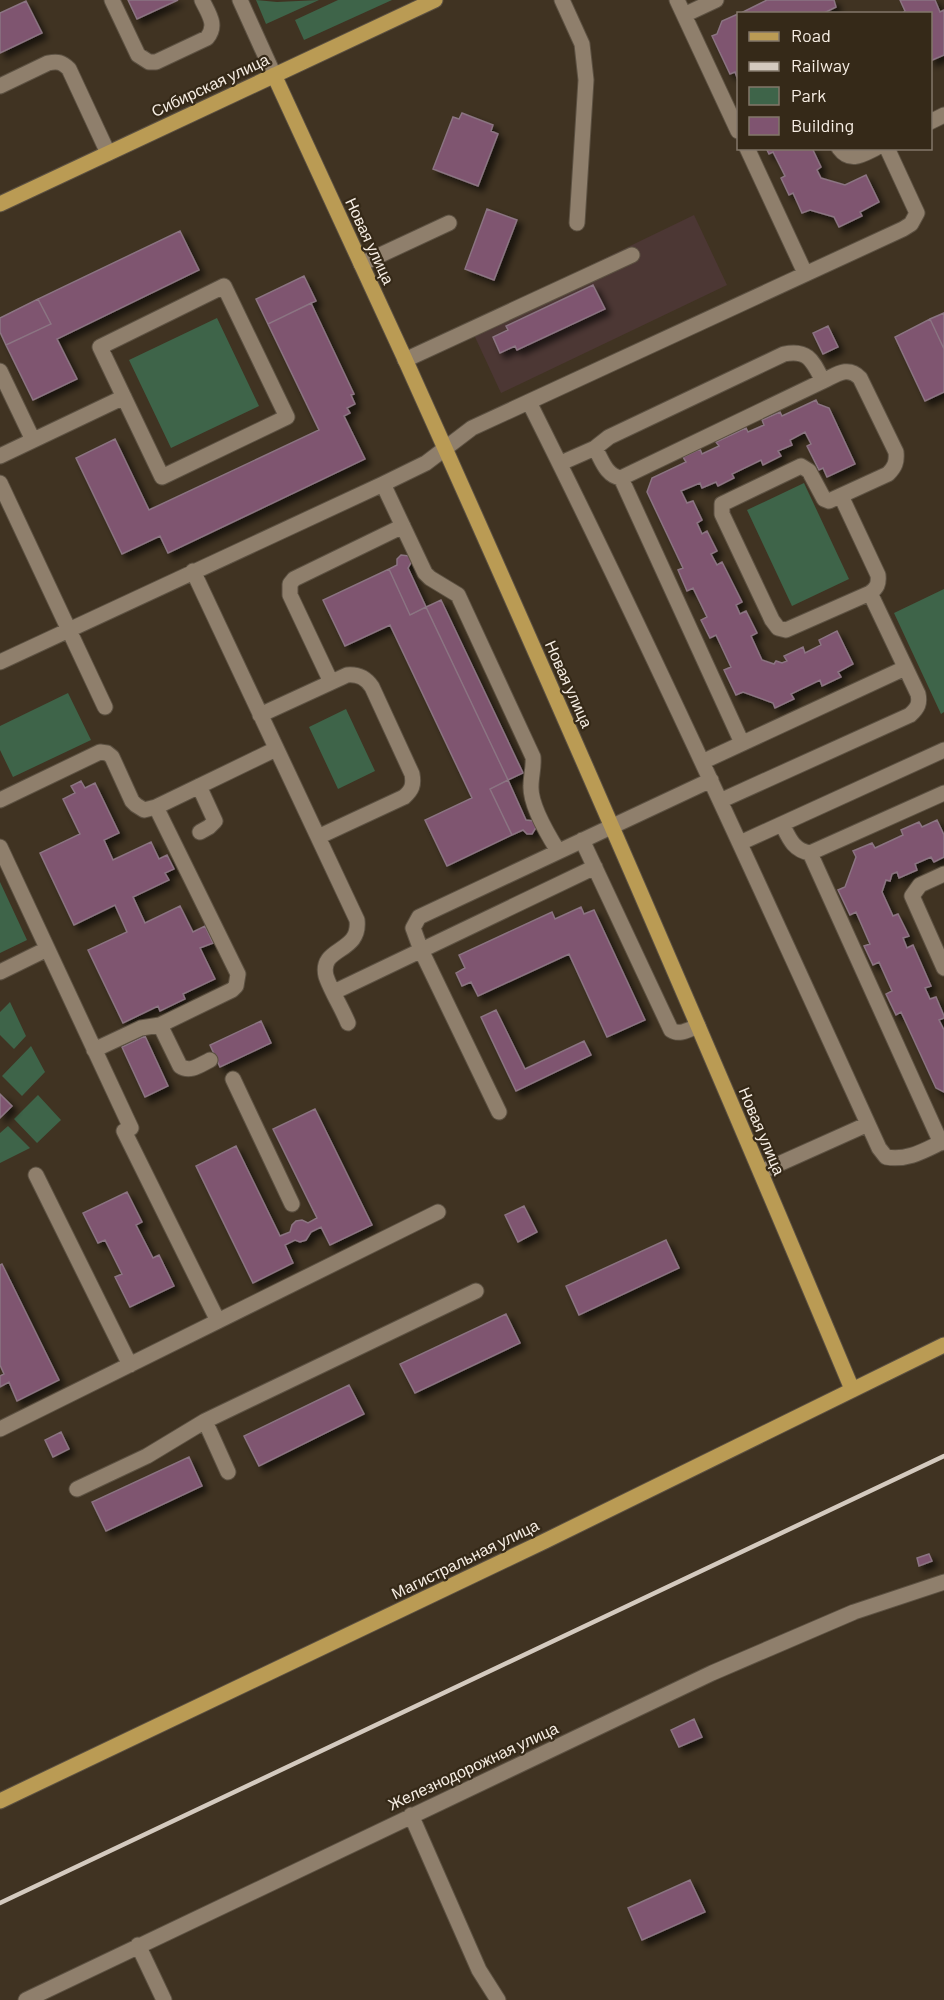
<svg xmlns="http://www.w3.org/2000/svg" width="944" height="2000" viewBox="0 0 944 2000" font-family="Barlow,sans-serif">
  <defs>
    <filter id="shadow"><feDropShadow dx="5" dy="5" stdDeviation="3" flood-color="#0009"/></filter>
  </defs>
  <rect width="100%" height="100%" fill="#403322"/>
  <path fill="#4c3734" d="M694 215 727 285 501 393 469 324Z"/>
  <path fill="#3e6449" d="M256 0 277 2 319 0 266 24Z
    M338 0H392L304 40 295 20Z
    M217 318 259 406 171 448 129 360Z
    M804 483 849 579 792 606 747 510Z
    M944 589V712L941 714 894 613Z
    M68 693 91 740 13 777 0 750V726Z
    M346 709 375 771 338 789 309 727Z
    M0 882 27 940 0 953Z
    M10 1002 26 1036 14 1049 0 1035V1012Z
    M31 1046 45 1072 22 1096 2 1076Z
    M38 1095 61 1120 37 1143 14 1119Z
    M8 1126 30 1148 0 1163V1133Z"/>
  <path fill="#7f5470" stroke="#8b7482" stroke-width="1.5" filter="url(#shadow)" d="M128 0H178L137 19Z
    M767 0H834L836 7 822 14H739Z
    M900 0H935L940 12 944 10V55L930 61V14H901L905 11Z
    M26 1 42 33 0 53V13Z
    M738 14V80L735 72 730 74 712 36 717 34 722 21Z
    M462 113 493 125 491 131 498 134 478 186 433 169 453 117 459 119Z
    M766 148H812L821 167 817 170 821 178 845 185 866 175 879 202 860 212 862 216 839 227 834 217 810 210 802 213 793 193 789 195 781 178 785 176 773 152 769 154Z
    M487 209 517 220 494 280 465 269Z
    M180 231 199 270 57 339 77 379 33 400 6 345 51 324 38 299Z
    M304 276 316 301 268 324 256 299Z
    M593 285 605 309 517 350 515 346 500 353 493 337 508 330 506 326Z
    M38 299 51 324 6 345 0 332V318Z
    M311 303 354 394 351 395 355 404 347 408 350 413 344 416 365 459 168 553 160 536 122 554 76 458 115 439 149 510 319 430 268 324Z
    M944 313V349L930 319Z
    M930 319 944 349V392L925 401 895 337Z
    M828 326 838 347 823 354 813 333Z
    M816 400 818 404 829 408 855 464 827 477 823 468 819 470 807 446 811 444 805 432 790 440 792 445 778 451 781 456 763 465 761 460 732 474 734 478 718 486 716 482 702 488 700 483 681 491 687 503 693 501 702 520 697 523 702 534 707 531 717 551 711 554 717 565 722 562 742 602 736 605 740 614 746 611 757 633 751 636 762 660 774 664 776 661 782 663 787 661 784 656 803 647 805 653 821 645 819 640 837 631 853 664 838 672 841 677 822 686 820 680 791 694 794 699 775 708 773 703 743 692 736 695 724 670 731 667 716 635 710 638 701 620 707 617 693 588 687 591 678 570 683 568 647 492 652 478 686 462 683 457 700 449 702 454 719 446 716 442 746 428 748 432 764 425 762 420 780 412 782 416Z
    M401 555 409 556 412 561 408 568 426 607 410 615 389 569 397 565V559Z
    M389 569 410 615 426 607 508 780 490 789 512 835 447 866 425 820 472 798 390 625 345 646 323 600Z
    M441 600 523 773 508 780 426 607Z
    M508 780 526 820 534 821 537 826 532 834H527L523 830 512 835 490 789Z
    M81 781 85 788 95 783 119 833 104 840 113 860 151 842 159 859 167 855 174 869 165 873 169 880 133 897 145 923 180 906 193 932 205 926 213 943 200 948 215 979 183 994 185 999 160 1011 158 1006 123 1023 88 950 127 932 115 905 74 925 40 853 80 834 63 799 75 793 71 786Z
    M937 820 944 835V857L934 862 931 857 915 864 917 870 899 878 897 872 892 874 890 881 886 880 882 892 893 916 898 914 909 936 903 938 907 948 913 945 931 986 925 988 930 999 936 997 944 1016V1018L939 1020 944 1030V1092L936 1088 901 1012 896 1015 886 994 892 991 879 962 873 965 864 946 870 944 856 912 850 915 838 890 845 887 856 857 853 851 872 843 875 848 903 835 901 830 919 822 922 827Z
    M581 907 584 914 594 910 645 1020 607 1037 569 954 478 996 471 982 462 986 456 973 465 968 459 955 552 912 555 919Z
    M496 1010 525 1069 584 1041 591 1055 516 1091 481 1017Z
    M261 1021 271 1043 220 1067 210 1045Z
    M145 1036 168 1086 145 1097 122 1047Z
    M0 1094 12 1106 0 1118Z
    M315 1109 372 1225 330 1245 321 1227 311 1232 306 1240 300 1242 295 1240 285 1245 293 1263 253 1283 196 1166 236 1146 280 1236 290 1232 292 1225 296 1221 302 1220 308 1223 317 1218 273 1129Z
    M127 1192 142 1222 136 1225 153 1258 159 1255 174 1286 130 1307 115 1277 122 1274 105 1240 98 1243 83 1213Z
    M524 1206 537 1232 518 1242 505 1215Z
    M666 1240 679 1268 579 1315 566 1286Z
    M2 1264 59 1380 17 1401 9 1382 0 1387V1376L4 1374 0 1365V1265Z
    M506 1314 520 1343 415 1393 400 1364Z
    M349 1385 364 1414 259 1466 244 1436Z
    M61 1432 69 1449 53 1457 45 1440Z
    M189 1457 202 1486 106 1531 92 1502Z
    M929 1554 932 1561 919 1566 917 1558Z
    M694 1719 702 1737 679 1747 671 1730Z
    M690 1880 705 1912 642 1940 628 1908Z"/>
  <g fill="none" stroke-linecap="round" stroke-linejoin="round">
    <g stroke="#5c5142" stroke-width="17">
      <path id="minor" d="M112 0 138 55 149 62H156L207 38C218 25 208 13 202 0
        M240 0 274 75
        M562 0 582 44 586 80 577 223
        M677 0 738 131
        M684 15 716 0
        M0 86 48 63C58 61 62 62 69 69L108 153
        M930 122 944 115
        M747 148 805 273
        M839 148C850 163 862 155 876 148
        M361 264 449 223
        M224 286 287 417 162 477 100 347Z
        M405 360 632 255
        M0 371 33 440
        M529 402C652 648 765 898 879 1148L886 1157C908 1161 925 1150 944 1141
        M595 448C602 460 606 476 621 478
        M0 456 124 397
        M561 463 595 448 609 437 784 354C809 349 813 362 823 381
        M0 483 105 707
        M383 484 425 573 430 578 458 595 533 757C534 767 531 776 531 786 530 805 548 835 558 851
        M193 571 357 920C361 954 319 946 326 976 330 989 343 1010 348 1023
        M0 662 383 484 426 463 472 428 903 229 911 224 917 213 887 148
        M331 682 290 595V584L294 579 403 526
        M260 715 347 675C359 674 366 678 372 687L412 774C414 785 412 790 404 797L318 837
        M742 743 621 478 823 381C836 375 848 365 860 378L896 452C897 462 895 467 888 474L829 501 824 499 809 471 801 466 722 504V514L772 620 778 628 786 630 870 593C877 588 879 584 878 575L841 496
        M702 762 905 668
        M199 786 215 821 209 827 200 832
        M0 800 100 752 107 753 112 757 132 801 136 805 144 810 156 807
        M720 801 910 715C918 708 920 703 918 694L870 593
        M782 824C789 838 793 850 810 853L944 793
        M582 840 671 1030C680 1036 689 1029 698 1026
        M740 843 944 750
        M0 847 131 1128
        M810 853 941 1143
        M944 874 920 885 912 896 944 968
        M0 972 47 949
        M334 992 595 867
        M160 1025 180 1066C190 1073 200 1065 210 1060
        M94 1050 141 1028 160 1025 232 990 236 986 238 974 156 807 276 749
        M233 1079 292 1204
        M499 1112 421 950 413 928 419 917 711 780
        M124 1131 218 1321
        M761 1172 868 1124
        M36 1175 130 1365
        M205 1421 228 1472
        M0 1429 438 1212
        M77 1489 147 1456 205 1421 476 1291
        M411 1815 479 1970 498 2000
        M138 1945 164 2000
        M26 2000 712 1673 854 1612 944 1582"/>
    </g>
    <g stroke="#5c5142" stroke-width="17">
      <path id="major" d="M274 75C317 169 361 263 404 357 558 699 707 1043 852 1389
        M0 204 435 0
        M0 1801 545 1541 944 1345"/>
    </g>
    <use href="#minor" stroke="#8f7f6c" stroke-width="15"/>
    <use href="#major" stroke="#ba9b54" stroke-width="15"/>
    <path stroke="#d4cabf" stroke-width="4.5" d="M0 1903 944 1456"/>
  </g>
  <g text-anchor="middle" stroke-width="4.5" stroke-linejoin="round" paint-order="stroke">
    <g font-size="16" fill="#f6ede3" stroke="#352918">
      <text transform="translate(210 85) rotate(-25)" y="6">Сибирская улица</text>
      <text transform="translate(370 241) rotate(65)" y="6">Новая улица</text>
      <text transform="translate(569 684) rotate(66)" y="6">Новая улица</text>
      <text transform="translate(762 1131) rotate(67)" y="6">Новая улица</text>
      <text transform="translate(465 1559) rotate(-26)" y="6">Магистральная улица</text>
      <text transform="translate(473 1766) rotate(-25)" y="6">Железнодорожная улица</text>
    </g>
  </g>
  <rect x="737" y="12" width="195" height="138" fill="#352918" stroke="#827769" stroke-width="1.5"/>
  <rect x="749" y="32" width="30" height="9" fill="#ba9b54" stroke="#827769" stroke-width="1.5"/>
  <text x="791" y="42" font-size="18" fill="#f6ede3">Road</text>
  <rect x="749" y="62" width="30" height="9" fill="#d4cabf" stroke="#827769" stroke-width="1.5"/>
  <text x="791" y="72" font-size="18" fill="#f6ede3">Railway</text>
  <rect x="749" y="87" width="30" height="18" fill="#3e6449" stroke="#827769" stroke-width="1.5"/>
  <text x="791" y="102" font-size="18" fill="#f6ede3">Park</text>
  <rect x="749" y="117" width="30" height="18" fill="#7f5470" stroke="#827769" stroke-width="1.5"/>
  <text x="791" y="132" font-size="18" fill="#f6ede3">Building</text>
</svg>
